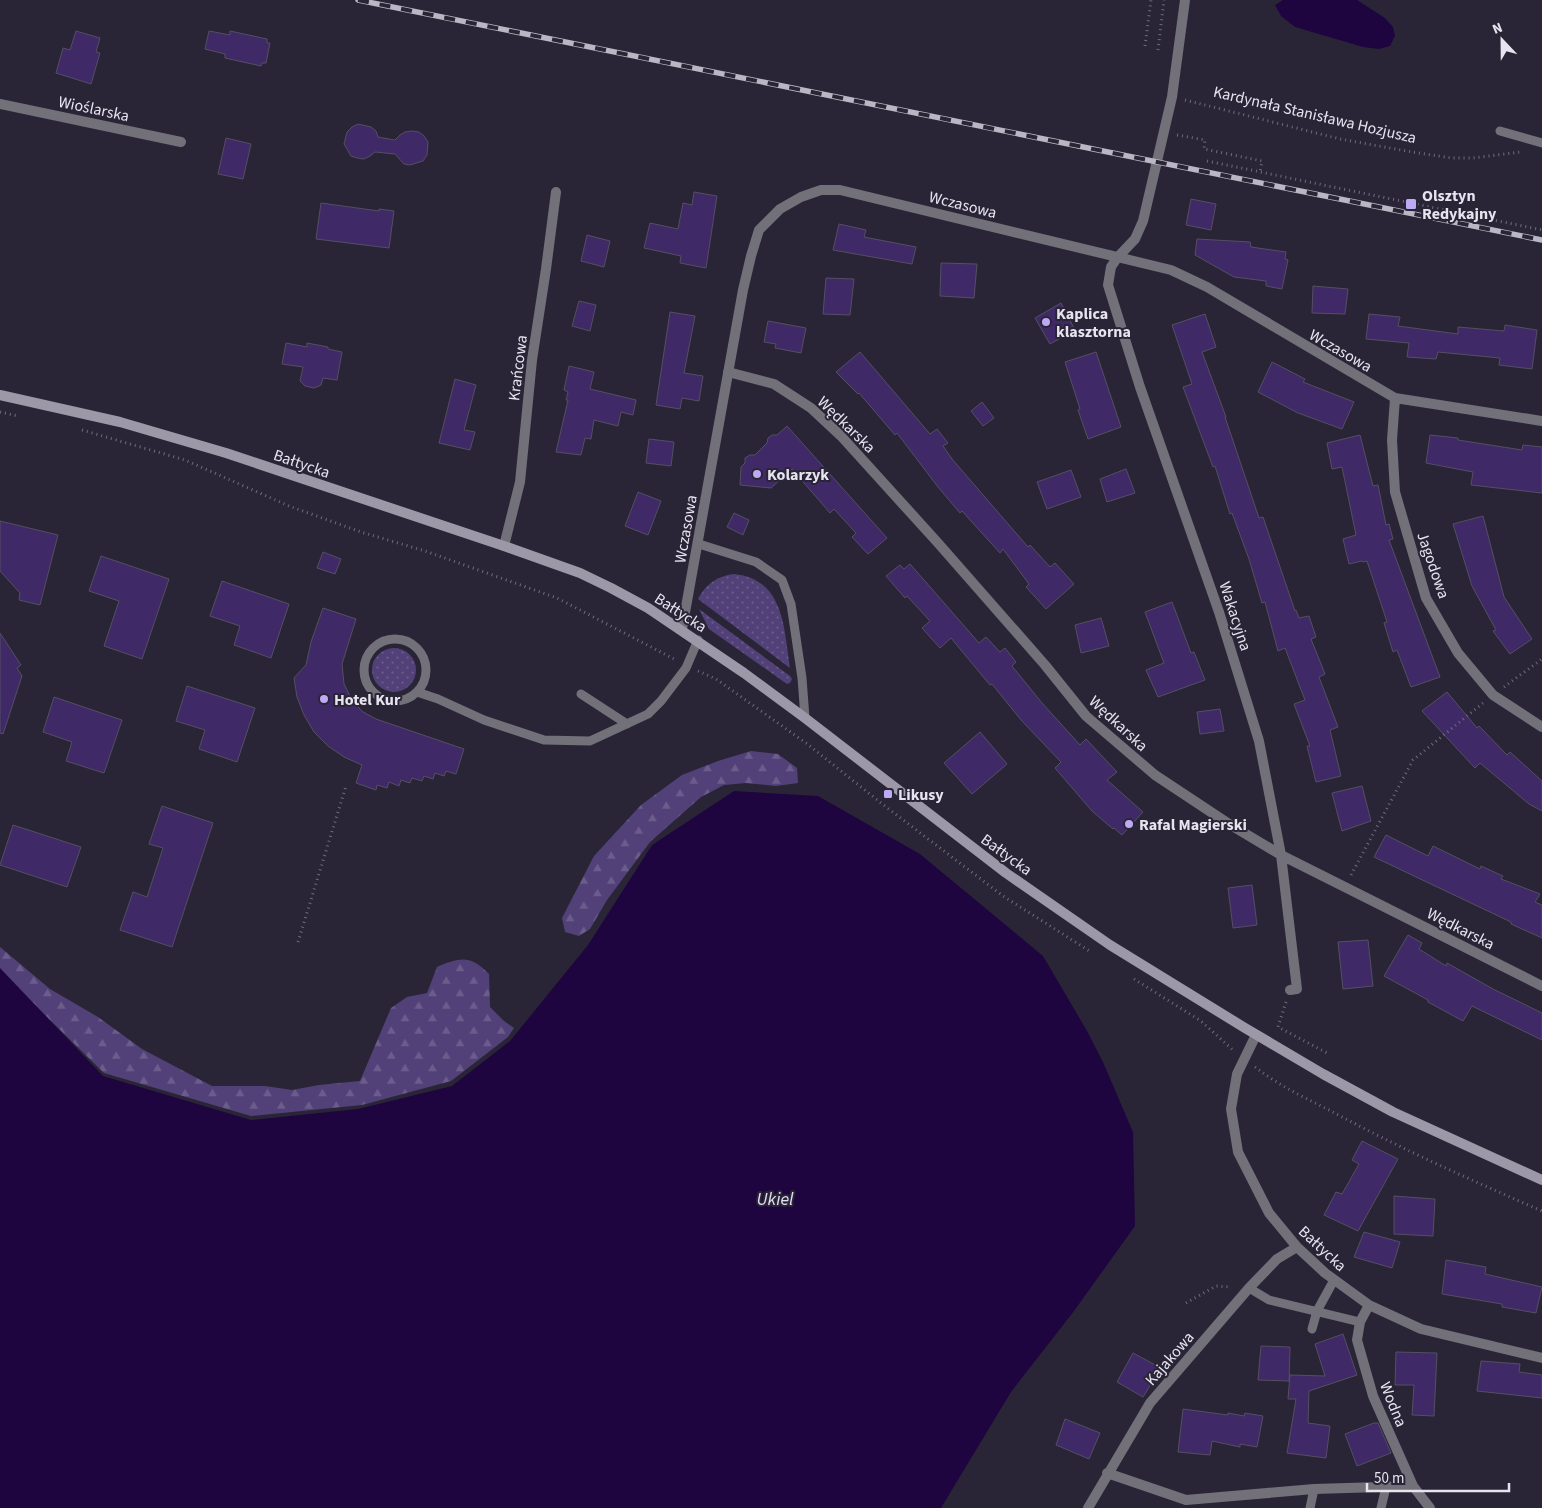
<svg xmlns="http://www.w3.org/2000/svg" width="1542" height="1508" viewBox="0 0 1542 1508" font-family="'Source Sans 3',sans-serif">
  <defs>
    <pattern id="grass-dots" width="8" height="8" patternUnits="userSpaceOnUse" patternTransform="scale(1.25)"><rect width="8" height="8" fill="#524178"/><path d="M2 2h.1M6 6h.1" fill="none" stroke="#6b5c8c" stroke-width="1.8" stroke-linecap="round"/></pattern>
    <pattern id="forest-firs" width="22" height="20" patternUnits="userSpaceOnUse" patternTransform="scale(1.25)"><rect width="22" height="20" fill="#524178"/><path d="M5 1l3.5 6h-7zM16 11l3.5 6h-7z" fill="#6b5c8c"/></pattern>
  </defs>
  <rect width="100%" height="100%" fill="#2a2536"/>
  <path fill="url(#grass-dots)" d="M734 574C784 579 784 628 790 668L698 599C706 584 717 576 734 574Z
    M699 609 790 676 792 679 790 683 787 684 709 629Z
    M372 670a22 22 0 1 1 44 0a22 22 0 1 1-44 0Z"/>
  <path fill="url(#forest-firs)" d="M751 751 778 754 797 768 798 783 776 786 746 783 724 785 701 797 650 842 607 900 590 929 579 936 565 932 562 918 594 856 641 805 682 775 718 761Z
    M0 947 50 989 98 1017 142 1049 212 1086H265L292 1090 319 1085 360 1081 391 1008 407 997 427 993 437 967C461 957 470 955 489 974L490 1007 504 1021 514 1028 508 1037 451 1081 362 1105 251 1116 104 1073 0 971Z"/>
  <path fill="#1f0540" d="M1283 0H1357L1385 18 1393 27 1395 36 1390 46 1379 49 1363 47 1295 27 1281 16 1275 5Z
    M734 791 818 796 920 854 1043 956 1087 1031 1103 1062 1133 1132 1135 1226 1074 1311 1011 1392 941 1508H0V968L103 1076 251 1120 358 1109 452 1086 510 1041 588 945 652 845Z"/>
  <path fill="#3f2966" stroke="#544f62" d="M76 31 100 38 96 52 100 53 91 84 56 73 63 48 70 50Z
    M209 31 230 35V31L267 39V43H270L266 63H262L261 66 225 58V54L205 49Z
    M358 124 371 127 376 131 378 137 395 140 400 135 405 132 412 131 419 132 424 136 428 142 427 155 423 161 410 165 404 164 395 154 375 152 370 156 364 159 357 158 351 156 344 144 347 132 352 127Z
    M226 138 251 144 243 179 218 174Z
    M694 192 717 196 706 268 680 263 681 256 644 248 650 223 678 229 683 203 692 205Z
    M1191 199 1216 204 1211 230 1186 225Z
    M321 203 379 211V209L394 211 389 248 316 239Z
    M839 224 866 230 864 237 916 247 912 264 833 250Z
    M587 235 610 241 604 267 581 261Z
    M1197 239 1250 242 1251 247 1286 252 1285 259 1288 260 1282 289 1266 286V281L1234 277 1195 255Z
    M941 263 977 264 974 298 940 296Z
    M826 278 854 279 850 315 823 314Z
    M1313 286 1348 289 1345 314 1312 313Z
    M579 301 596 305 590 331 572 326Z
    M1061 303 1075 330 1050 344 1035 318Z
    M670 312 695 316 684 373 703 376 699 401 682 398 680 409 656 405Z
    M1205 314 1216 347 1202 352 1226 417H1225L1259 518 1263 517 1295 611 1296 610 1299 618 1309 616 1316 637 1311 639 1325 674 1319 677 1338 727 1330 730 1341 776 1316 782 1307 746H1310L1294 704 1305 700 1285 648 1278 651 1265 602 1262 603 1249 559 1232 513 1230 514 1215 466 1213 467 1183 387 1192 384 1172 325Z
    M1369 314 1400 317 1398 326 1458 334V327L1504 331 1505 325 1537 330 1532 369 1499 365 1500 358 1438 352 1436 359 1407 357 1409 343 1366 339Z
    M768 321 806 328 801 353 775 348 776 344 764 342Z
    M286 343 307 347V343L328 347V349L342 352 337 380 323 378 321 385 314 388 305 386 300 381 303 367 282 364Z
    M860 352 930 434 937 429 948 443 943 446 952 459 1028 547 1030 545 1050 567 1055 563 1074 584 1046 609 1026 587 1029 584 1003 549 1000 553 962 511 960 513 938 487 897 433 895 435 859 393 858 394 836 372Z
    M1096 352 1121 427 1088 439 1078 410 1080 409 1065 362Z
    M1272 362 1305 379 1303 382 1354 402 1342 429 1298 413 1258 392Z
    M569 366 594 372 590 389 636 400 633 415 621 412 618 426 594 420 591 439 585 438 581 455 556 452 568 400H566L568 392 564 390Z
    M455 379 476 385 464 430 475 432 470 450 439 443Z
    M982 402 994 418 983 426 971 411Z
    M787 426 887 538 868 554 852 537 856 533 834 509 830 513 792 469 771 488 740 485 741 467 745 463V458L750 455H755L767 443 768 438 772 435H777Z
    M1360 435 1373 486 1378 485 1386 525 1389 524 1393 539 1389 540 1440 677 1411 687 1397 650 1393 652 1384 623 1387 622 1367 561 1363 562 1362 561 1349 564 1343 539 1356 535 1342 467 1332 469 1327 443Z
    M1430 435 1458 438V440L1522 450 1523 445 1542 447V493L1471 485 1473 472 1426 463Z
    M649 439 674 442 671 466 646 463Z
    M1126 469 1135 493 1107 502 1100 479Z
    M1071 470 1081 497 1047 509 1037 482Z
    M638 492 661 501 648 535 625 526Z
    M734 513 749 520 743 535 727 527Z
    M1483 516 1504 597 1532 639 1510 654 1493 631 1496 630 1472 586 1453 524Z
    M0 521 58 535 40 605 19 600 20 593 0 571Z
    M323 552 341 559 335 574 317 568Z
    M101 556 169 579 142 659 104 646 119 601 89 591Z
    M910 564 979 643 986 637 1000 652 1005 648 1016 662 1012 666 1042 703 1080 745 1086 739 1117 772 1107 780 1143 812 1122 835 1114 828 1113 829 1092 811 1055 768 1061 762 1021 720 992 684 990 685 951 638 940 648 922 628 930 621 907 596 905 598 886 576 900 565 904 569Z
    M222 581 289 604 271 658 234 645 240 626 210 616Z
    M1172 602 1191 653 1194 652 1205 680 1158 697 1146 670 1164 663 1145 612Z
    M323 608 356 619 342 664 344 684 353 702 363 712 376 719 464 749 456 774 446 771 444 776 435 773 433 779 424 776 422 781 412 778 410 783 401 780 399 786 389 782 387 788 377 785 376 790 356 783 362 765 344 757 328 746 314 732 304 715 297 697 294 678 306 665 311 642Z
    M1101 618 1109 646 1081 653 1075 625Z
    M0 633 21 665 17 668 22 676 3 734 0 733Z
    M187 686 255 708 237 762 199 749 205 730 176 721Z
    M1447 692 1477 728 1479 726 1507 755 1510 752 1542 781V811L1529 804 1480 763 1475 768 1422 711Z
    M54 697 122 720 104 773 66 761 72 742 43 732Z
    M1220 709 1224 731 1200 734 1197 712Z
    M980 732 1007 764 972 794 944 763Z
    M1362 786 1371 821 1342 831 1332 793Z
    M162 806 213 823 172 947 120 930 133 892 147 897 163 848 149 844Z
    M13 825 81 847 67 887 0 865Z
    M1386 835 1428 856 1433 846 1480 869 1481 866 1503 876 1501 879 1540 894 1535 902 1542 905V938L1511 924V922L1374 857Z
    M1252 885 1257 925 1233 928 1228 888Z
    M1408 935 1422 943 1419 949 1446 966 1447 963 1493 989 1542 1013V1040L1472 1006 1463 1021 1428 1002V1000L1384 976Z
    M1368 940 1373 986 1343 989 1338 942Z
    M1362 1141 1398 1159 1358 1231 1324 1215 1336 1192 1342 1194 1359 1164 1352 1160Z
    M1394 1196 1435 1199 1433 1236 1394 1234Z
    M1364 1232 1400 1242 1392 1268 1354 1257Z
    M1446 1260 1486 1267 1485 1274 1542 1287 1536 1313 1502 1307V1304L1442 1294Z
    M1343 1334 1357 1375 1309 1391 1308 1423 1330 1426 1326 1458 1287 1453 1296 1399H1288L1290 1375 1325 1376 1315 1344Z
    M1261 1346 1290 1347 1289 1381 1258 1380Z
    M1396 1352 1437 1353 1434 1416 1412 1415 1414 1385H1395Z
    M1133 1353 1161 1368 1143 1397 1117 1382Z
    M1481 1361 1520 1364 1519 1372 1542 1375V1398L1477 1391Z
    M1183 1409 1228 1415V1413L1244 1416 1245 1413 1263 1416 1257 1447 1240 1444V1447L1212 1441 1210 1455 1178 1452Z
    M1065 1419 1100 1433 1089 1459 1056 1445Z
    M1374 1423H1378L1391 1453 1357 1466 1345 1434Z"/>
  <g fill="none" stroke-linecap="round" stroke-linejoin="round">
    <path stroke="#706c7b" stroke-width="3" stroke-dasharray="1 4" stroke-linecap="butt" d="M1145 46 1151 0
      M1158 50 1164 0
      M1185 100 1340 139 1412 152 1452 158H1473L1521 152
      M1177 135 1205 140 1204 149 1262 161 1260 172
      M1207 161 1542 230
      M0 412 18 416
      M82 430 185 460 289 506 361 532 425 551 557 598 676 660
      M698 671 716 679 806 743 881 803 1003 896 1091 952
      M1504 687 1542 659
      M1351 875 1413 760 1483 703
      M298 942 346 786
      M1134 979 1201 1021 1234 1051
      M1286 1002 1278 1027 1329 1054
      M1255 1067C1278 1085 1305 1098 1331 1111 1399 1148 1471 1180 1542 1211
      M1186 1303 1216 1286 1230 1287"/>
    <path stroke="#727079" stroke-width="9" d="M1500 131 1542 143
      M699 544 756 562 782 580 791 604 802 678 805 718
      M364 670a31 31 0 1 1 62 0a31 31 0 1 1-62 0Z
      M417 692 438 699 484 720 544 740 590 741 648 714 661 701 686 668 698 640
      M581 694 627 724
      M1249 1288 1269 1300 1360 1322
      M1312 1329 1317 1311 1334 1280
      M1310 1508 1314 1489
      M1381 1508 1386 1487"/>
    <path stroke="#727079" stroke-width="10" d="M1185 0 1172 97 1143 221 1135 239 1117 258 1111 267 1108 285 1140 387 1219 612 1259 741 1281 855 1297 989 1290 990
      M0 104 181 142
      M728 372 774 384 811 408 841 436 938 543 1045 665 1086 716 1155 775 1229 824 1281 855 1542 986
      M1395 398 1392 440 1395 492 1426 598 1458 653 1493 695 1542 727
      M504 546 520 482 532 360 546 269 556 192
      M682 629 743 290 751 256 759 230 780 209 801 197 821 190H840L1171 270 1207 287 1395 398 1542 421
      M1256 1035 1237 1074 1231 1109 1238 1152 1269 1213 1297 1247 1325 1273 1369 1305 1421 1329 1542 1358
      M1369 1305 1360 1322 1357 1340 1373 1396 1413 1486 1430 1508
      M1107 1473 1186 1500 1314 1489 1413 1486
      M1088 1508 1150 1403 1249 1288 1277 1259 1297 1247"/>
    <path stroke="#9c98a7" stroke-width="10" d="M0 395 120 422 226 453 504 546 580 573 611 588 648 608 744 673 805 718 1006 873 1110 945 1245 1028 1323 1074 1393 1112 1542 1180"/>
    <g stroke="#bab7c4" stroke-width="5.5">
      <path id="rail" d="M358 0 1542 240"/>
    </g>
    <use href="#rail" stroke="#2a2536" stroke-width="4" stroke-dasharray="11" stroke-linecap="butt"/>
  </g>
  <g fill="#bea9f4" stroke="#2a2536" stroke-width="2">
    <rect x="1405" y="198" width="12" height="12" rx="2.5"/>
    <circle cx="1046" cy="322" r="5"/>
    <circle cx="757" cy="474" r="5"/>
    <circle cx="324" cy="699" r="5"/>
    <rect x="883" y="789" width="10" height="10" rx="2.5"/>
    <circle cx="1129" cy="824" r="5"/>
  </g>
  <g text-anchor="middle" stroke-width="4" stroke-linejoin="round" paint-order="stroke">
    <g font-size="16" fill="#e7e4f0" stroke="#2a2536">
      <text transform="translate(94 108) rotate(12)" y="6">Wioślarska</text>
      <text transform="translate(1315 114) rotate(13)" y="6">Kardynała Stanisława Hozjusza</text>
      <text transform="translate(963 204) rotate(14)" y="6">Wczasowa</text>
      <text transform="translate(1341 350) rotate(30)" y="6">Wczasowa</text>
      <text transform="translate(517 368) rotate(-83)" y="6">Krańcowa</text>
      <text transform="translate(847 424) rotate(44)" y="6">Wędkarska</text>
      <text transform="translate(302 463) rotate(19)" y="6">Bałtycka</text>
      <text transform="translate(685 529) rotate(-80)" y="6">Wczasowa</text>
      <text transform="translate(1434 565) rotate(71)" y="6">Jagodowa</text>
      <text transform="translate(681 612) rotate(33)" y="6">Bałtycka</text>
      <text transform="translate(1236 616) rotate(72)" y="6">Wakacyjna</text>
      <text transform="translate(1119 723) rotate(43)" y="6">Wędkarska</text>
      <text transform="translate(1007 854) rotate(36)" y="6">Bałtycka</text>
      <text transform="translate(1461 928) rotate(27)" y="6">Wędkarska</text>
      <text transform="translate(1323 1248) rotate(43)" y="6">Bałtycka</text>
      <text transform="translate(1169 1358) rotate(-49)" y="6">Kajakowa</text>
      <text transform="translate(1394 1404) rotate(68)" y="6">Wodna</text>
    </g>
    <g font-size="16" font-weight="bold" fill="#e7e4f0" stroke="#2a2536" text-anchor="start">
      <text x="1422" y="201">Olsztyn<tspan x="1422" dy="18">Redykajny</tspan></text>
      <text x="1056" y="319">Kaplica<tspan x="1056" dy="18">klasztorna</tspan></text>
      <text x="767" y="480">Kolarzyk</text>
      <text x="334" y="705">Hotel Kur</text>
      <text x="898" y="800">Likusy</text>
      <text x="1139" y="830">Rafal Magierski</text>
    </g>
    <g font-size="18" font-style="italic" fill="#e3dff2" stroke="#2a2536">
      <text x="775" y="1205">Ukiel</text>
    </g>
  </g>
  <g transform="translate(1502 40) rotate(338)" stroke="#2a2536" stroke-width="4" paint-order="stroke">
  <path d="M0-4L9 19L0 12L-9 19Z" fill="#e7e4f0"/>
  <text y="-8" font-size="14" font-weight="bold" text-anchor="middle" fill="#e7e4f0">N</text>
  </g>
  <path d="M1367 1483v8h142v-8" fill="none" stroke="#e7e4f0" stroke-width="2.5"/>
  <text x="1374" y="1483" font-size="15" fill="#e7e4f0" stroke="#2a2536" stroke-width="4" paint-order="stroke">50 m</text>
</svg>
